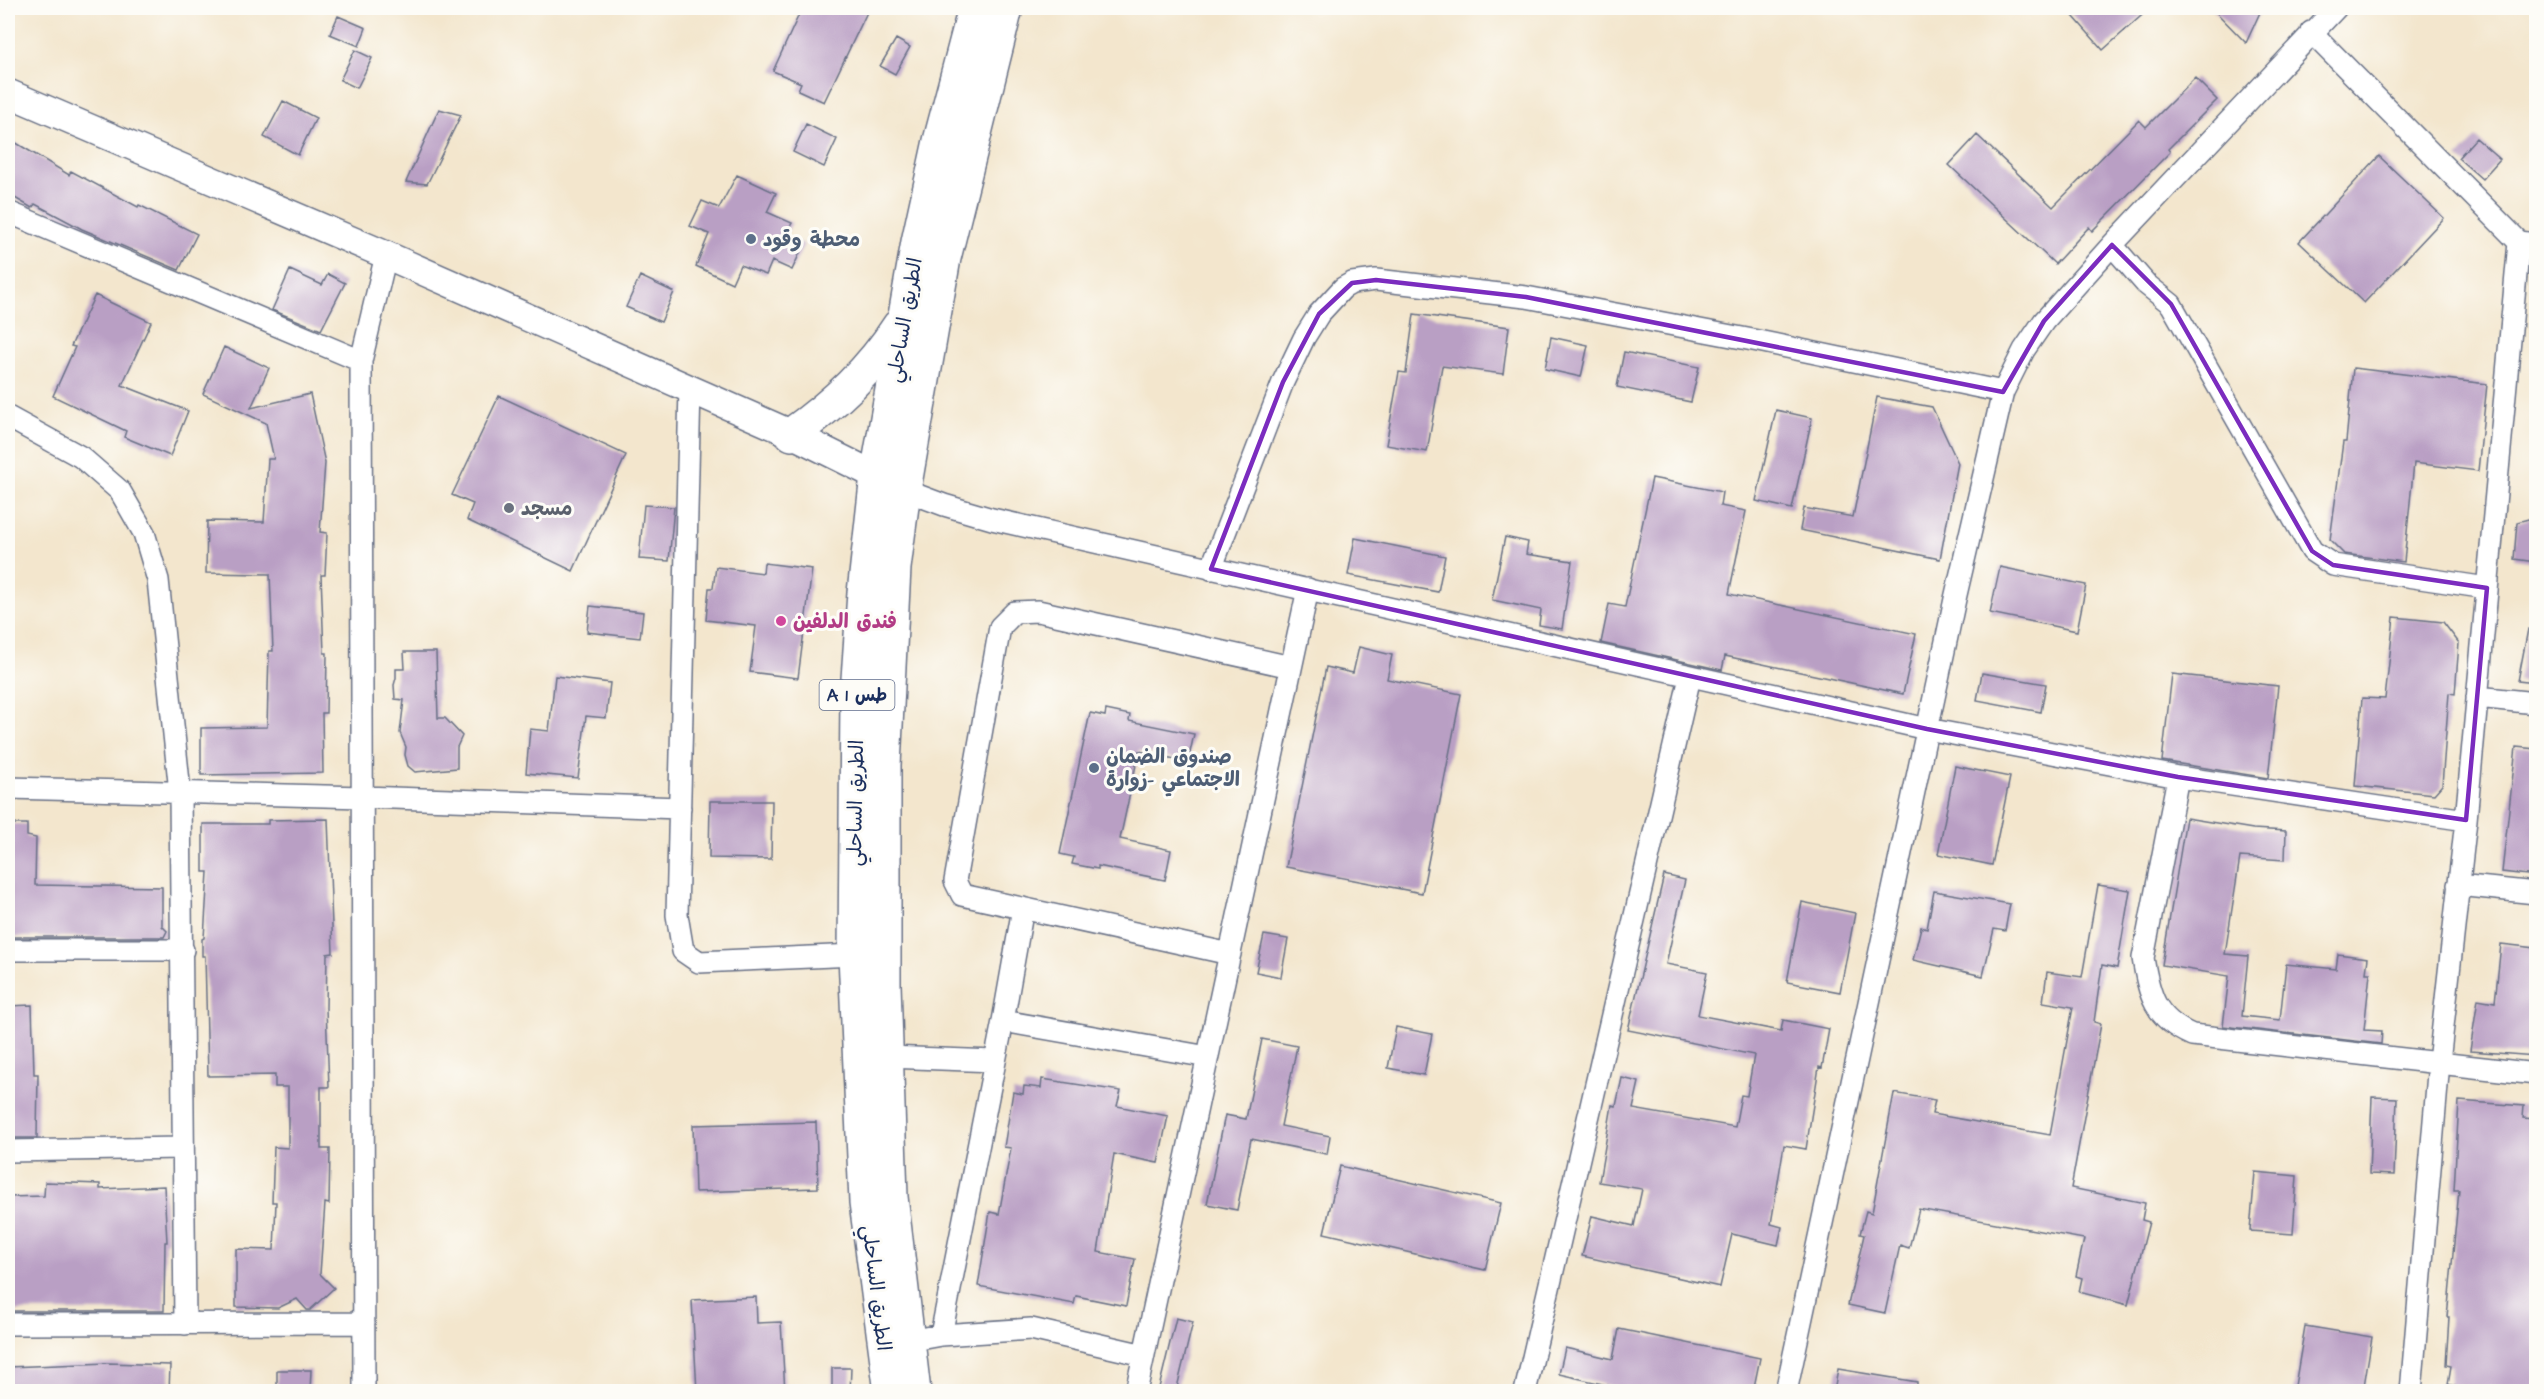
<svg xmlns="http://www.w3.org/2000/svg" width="2544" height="1399" viewBox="0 0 2544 1399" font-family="'Architects Daughter','Playpen Sans Arabic',sans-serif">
  <rect width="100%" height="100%" fill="#fdfcf7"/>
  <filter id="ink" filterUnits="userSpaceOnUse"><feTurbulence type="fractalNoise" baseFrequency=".0167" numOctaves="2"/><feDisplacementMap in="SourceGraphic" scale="12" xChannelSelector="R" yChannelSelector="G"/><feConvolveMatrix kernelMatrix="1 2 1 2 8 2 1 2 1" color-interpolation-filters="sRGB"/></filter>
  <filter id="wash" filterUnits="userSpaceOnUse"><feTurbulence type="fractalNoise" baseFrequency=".008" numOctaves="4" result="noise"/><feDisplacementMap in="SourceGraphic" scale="24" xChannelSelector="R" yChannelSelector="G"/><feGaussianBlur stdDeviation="1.35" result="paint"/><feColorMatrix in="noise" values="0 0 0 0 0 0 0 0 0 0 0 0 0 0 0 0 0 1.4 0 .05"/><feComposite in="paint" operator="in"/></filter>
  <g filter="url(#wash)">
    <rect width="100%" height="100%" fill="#f3e6cd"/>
    <g id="blocks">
      <path fill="#b99fc4" d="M802 8H869L824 102 798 90 801 83 773 71Z
        M2066 8H2150L2103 50Z
        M2212 8H2262L2246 43Z
        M338 16 366 28 359 46 330 34Z
        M896 39 910 47 895 74 880 66Z
        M355 50 372 58 357 88 340 80Z
        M2195 78 2217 100 2168 149 2170 152 2092 231 2089 227 2055 264 1949 165 1977 135 2053 207 2139 120 2146 127Z
        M283 101 316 118 298 155 264 137Z
        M439 109 461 115 427 184 406 182Z
        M806 124 837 139 824 167 793 152Z
        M8 138 69 175 71 171 138 207 139 205 197 234 179 270 82 229 35 204 32 208 8 194Z
        M2476 138 2500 159 2482 179 2458 158Z
        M2379 156 2444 218 2364 303 2299 242Z
        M737 175 776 193 767 212 792 223 784 237 804 244 792 270 772 261 766 275 740 265 732 283 696 266 709 234 690 226 702 201 719 208Z
        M290 270 322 285 328 274 345 283 321 330 272 310Z
        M640 276 674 292 661 322 626 307Z
        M95 295 151 322 122 385 188 411 170 456 124 437 126 431 53 396 75 347 71 346Z
        M1414 314 1509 327 1503 374 1442 366 1427 452 1386 445 1399 372 1406 373Z
        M1551 337 1588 345 1581 377 1545 369Z
        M224 347 269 368 251 408 310 394 325 463 320 532 327 533 325 575H321L324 653H327L326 713H322L323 773 201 775V728L267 727 269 651H273L270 574 206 573 207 521 264 522 268 459H274L266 423 203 394Z
        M1624 352 1699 367 1691 402 1617 387Z
        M2353 368 2487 384 2478 471 2414 463 2404 562 2344 554 2330 540 2343 442H2346Z
        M499 396 626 455 573 571 467 520 473 504 452 495Z
        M1877 397 1932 407 1958 463 1940 559 1800 530 1804 508 1853 517Z
        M1776 410 1812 418 1792 509 1756 501Z
        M1652 478 1722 492 1720 506 1746 511 1729 594 1916 634 1903 694 1725 656 1722 670 1601 643 1609 604 1625 607Z
        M644 505 674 507 669 561 639 559Z
        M2536 517V562L2514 559 2517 522Z
        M1505 537 1528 542 1526 554 1572 561 1562 629 1539 625 1541 610 1492 600Z
        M1355 538 1445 556 1438 592 1348 575Z
        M764 563 812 569 798 678 750 672 756 626 706 620 709 588H713L716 567 763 573Z
        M2000 567 2086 585 2077 631 1990 613Z
        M590 606 643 612 640 638 587 632Z
        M2394 617 2443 622 2459 643 2455 694 2449 693 2442 785 2434 794 2355 786 2362 698 2385 699Z
        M2528 629 2536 630V683L2518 681Z
        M1359 647 1392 655 1387 679 1461 694 1422 893 1286 867 1326 667 1353 673Z
        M404 652H436L438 718H445L462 736 457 747V768L415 772 408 766 405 755 406 747 400 733 404 700 395 699 394 685 396 678V669H405Z
        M1982 673 2046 684 2041 712 1977 700Z
        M2172 674 2278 686 2268 778 2162 761Z
        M555 676 610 683 606 718 586 716 578 778 526 773 530 729 549 731Z
        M1106 710 1130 715 1129 721 1194 734 1188 762 1139 751 1120 839 1171 850 1165 880 1098 866V869L1072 864 1074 857 1060 854 1090 713 1105 716Z
        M2516 747 2536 749V876L2502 872Z
        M1955 766 2010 777 1992 865 1938 854Z
        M710 801H772L771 859 709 858Z
        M2186 818 2253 829 2286 831 2285 860 2240 857 2225 954 2248 956 2242 1016 2280 1020 2286 964 2336 969 2338 954 2368 958 2366 973H2370L2364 1030 2382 1031 2381 1044 2223 1026 2229 976 2162 965Z
        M328 819 333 953 327 954 326 1008 329 1087H321V1149H330L329 1204 325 1203 320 1274 334 1288 310 1310H307L297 1299 278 1308 236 1307V1249L274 1250 276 1202H272L274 1147 288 1148V1087H275V1075L208 1076 205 956H202V939L204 938 208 872H203V824H268V820Z
        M8 824H27V836L36 838 35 885 162 887V926L167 931 164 937H8Z
        M1664 875 1685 880 1666 964 1707 972 1698 1015 1781 1031 1783 1020 1829 1029 1822 1068 1819 1067 1806 1149 1784 1145 1771 1224 1782 1227 1778 1245 1732 1234 1720 1287 1582 1256 1592 1216 1634 1226 1642 1189 1599 1182 1612 1105 1616 1106 1622 1078 1639 1082 1633 1109 1735 1127 1741 1095 1747 1096 1754 1055 1628 1030Z
        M2098 885 2130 890 2117 968 2102 965 2094 1022 2101 1024 2071 1188 2145 1203 2142 1220 2149 1222 2128 1305 2079 1292 2082 1278 2076 1276 2084 1239 1919 1209 1909 1248 1900 1245 1885 1313 1848 1305 1864 1235 1860 1234 1866 1211 1872 1213 1894 1093 1935 1100 1932 1114 2050 1135 2073 1007 2043 1002 2047 972 2082 977Z
        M1934 891 2010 904 2005 931 1994 929 1983 976 1913 960 1921 927 1927 929Z
        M1802 902 1855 913 1840 992 1787 982Z
        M1264 935 1288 939 1281 977 1256 972Z
        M2501 944 2536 948V992L2534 1014H2536V1056L2470 1051 2478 999 2495 1002Z
        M32 1005 34 1074H38L37 1138H8V1006Z
        M1396 1027 1432 1034 1424 1075 1388 1068Z
        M1262 1039 1297 1046 1281 1126 1330 1136 1327 1154 1251 1139 1237 1210 1207 1204 1225 1115 1246 1119Z
        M1042 1079 1121 1091 1117 1106 1168 1116 1158 1163 1114 1154 1098 1252 1135 1259 1126 1306 1076 1296 1074 1304 978 1286 990 1212 999 1214 1011 1148 1004 1147 1013 1092 1023 1094 1024 1086 1041 1088Z
        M2372 1097 2397 1098 2394 1175 2369 1174Z
        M2459 1101 2524 1106 2523 1118 2536 1119V1392H2457V1387L2448 1384 2451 1366 2446 1365 2449 1317H2447L2459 1190H2454Z
        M816 1122 818 1188 695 1192 693 1125Z
        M1340 1166 1501 1203 1485 1270 1324 1233Z
        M2255 1172 2297 1176 2293 1234 2250 1231Z
        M45 1182 100 1184V1189L164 1186 167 1242H165L164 1311H8V1197L44 1196Z
        M756 1297 757 1323 781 1322 785 1392H697L692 1300Z
        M1176 1318 1193 1322 1176 1392H1158Z
        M2305 1326 2372 1337 2363 1392H2294Z
        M1619 1329 1760 1358 1753 1392H1637L1559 1374 1565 1348 1613 1359Z
        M108 1363 170 1365 169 1392H8V1367Z
        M832 1368H851L850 1392H832Z
        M1838 1369 1917 1382V1392H1834Z
        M277 1370H311L310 1392H277Z"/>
    </g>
  </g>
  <g filter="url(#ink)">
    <use href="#blocks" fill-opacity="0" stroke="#676f85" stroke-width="1.5"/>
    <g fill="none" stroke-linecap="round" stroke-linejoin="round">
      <g stroke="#676f85" stroke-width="24">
        <path id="minor" d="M2311 32 2519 242 2536 244
          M8 212 361 361
          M2112 245 2146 284 2171 304 2312 551 2333 565 2487 588
          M690 389 677 915 683 951 699 962 855 955
          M8 417 81 457 120 491 144 533 158 580 180 792 185 1324
          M904 490 944 505 992 519 1927 729 2178 777 2466 820
          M1211 569 1283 382 1304 338 1319 314 1343 288 1352 283 1376 280 1526 297 1758 341 2003 392
          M2477 697 2536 703
          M2178 777 2143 958C2149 995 2155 1019 2192 1035L2536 1074
          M8 788 363 797 680 808
          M2458 885 2536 893
          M8 950H183
          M1230 954 962 895 955 881 1000 627 1015 612 1038 611 1291 667
          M1003 1021 1208 1057
          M887 1057 995 1061
          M8 1151 181 1148
          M8 1324 364 1323
          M941 1335 1003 1021 1023 908
          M908 1341 941 1335 1031 1329 1144 1355
          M364 1392 361 361 386 255
          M1136 1392 1308 589
          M1525 1392 1690 677
          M1786 1392 1955 599 2003 392 2024 350 2044 321 2112 245 2336 8
          M2411 1392 2439 1062 2466 820 2519 242"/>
      </g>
      <g stroke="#676f85" stroke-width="30">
        <path id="tertiary" d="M8 93 386 255 792 434 893 484"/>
      </g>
      <g stroke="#676f85" stroke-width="36">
        <path id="trunk" d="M792 434C835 403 870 371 899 326
          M891 1392 866 1202 855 955 857 693 864 593 877 475 918 242 940 141 975 8
          M914 1392 891 1197 884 984V765L894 568 904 490 944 258 1006 8"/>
      </g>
      <use href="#minor" stroke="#fff" stroke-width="21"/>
      <use href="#tertiary" stroke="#fff" stroke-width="27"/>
      <use href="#trunk" stroke="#fff" stroke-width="33"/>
    </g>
  </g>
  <path fill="none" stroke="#7b2cbf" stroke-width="4.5" stroke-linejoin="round" d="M2112 245 2171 304 2312 551 2333 565 2487 588 2466 820 2178 777 1927 729 1211 569 1283 382 1319 314 1352 283 1376 280 1526 297 2003 392 2044 321Z"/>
  <g fill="#5c6f8a" stroke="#fdfcf7" stroke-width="2">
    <circle cx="751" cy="239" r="6"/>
    <circle cx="1094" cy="768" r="6"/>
  </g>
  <circle fill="#6b7280" stroke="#fdfcf7" stroke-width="2" cx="509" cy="508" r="6"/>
  <circle fill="#d1479c" stroke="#fdfcf7" stroke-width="2" cx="781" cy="621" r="6"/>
  <g text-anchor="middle" stroke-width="6" stroke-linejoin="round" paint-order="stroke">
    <rect fill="#fdfcf7" stroke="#5f6c8c" stroke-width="1.5" x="819.5" y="680" width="75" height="30" rx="4.5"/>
    <g font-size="18" font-weight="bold" fill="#1b2f5e">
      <text x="857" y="701">A 1 طس</text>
    </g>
    <g font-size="20" font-weight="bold" fill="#4e5e75" stroke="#fdfcf7" text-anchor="start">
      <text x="763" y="246">محطة وقود</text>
      <text x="1106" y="763">صندوق الضمان<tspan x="1106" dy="23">الاجتماعي -زوارة</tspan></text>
    </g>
    <g font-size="20" fill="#1b2f5e" stroke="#fdfcf7">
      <text transform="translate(904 320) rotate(-80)" y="7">الطريق الساحلي</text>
      <text transform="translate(855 803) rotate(-89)" y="7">الطريق الساحلي</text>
      <text transform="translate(877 1288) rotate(83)" y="7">الطريق الساحلي</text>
    </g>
    <g font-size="20" font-weight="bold" fill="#5b616d" stroke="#fdfcf7" text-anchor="start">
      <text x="521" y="515">مسجد</text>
    </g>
    <g font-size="20" font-weight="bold" fill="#b23c85" stroke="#fdfcf7" text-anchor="start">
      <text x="793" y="628">فندق الدلفين</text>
    </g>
  </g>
  <rect width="2544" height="1399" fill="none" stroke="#fdfcf7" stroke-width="30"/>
</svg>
